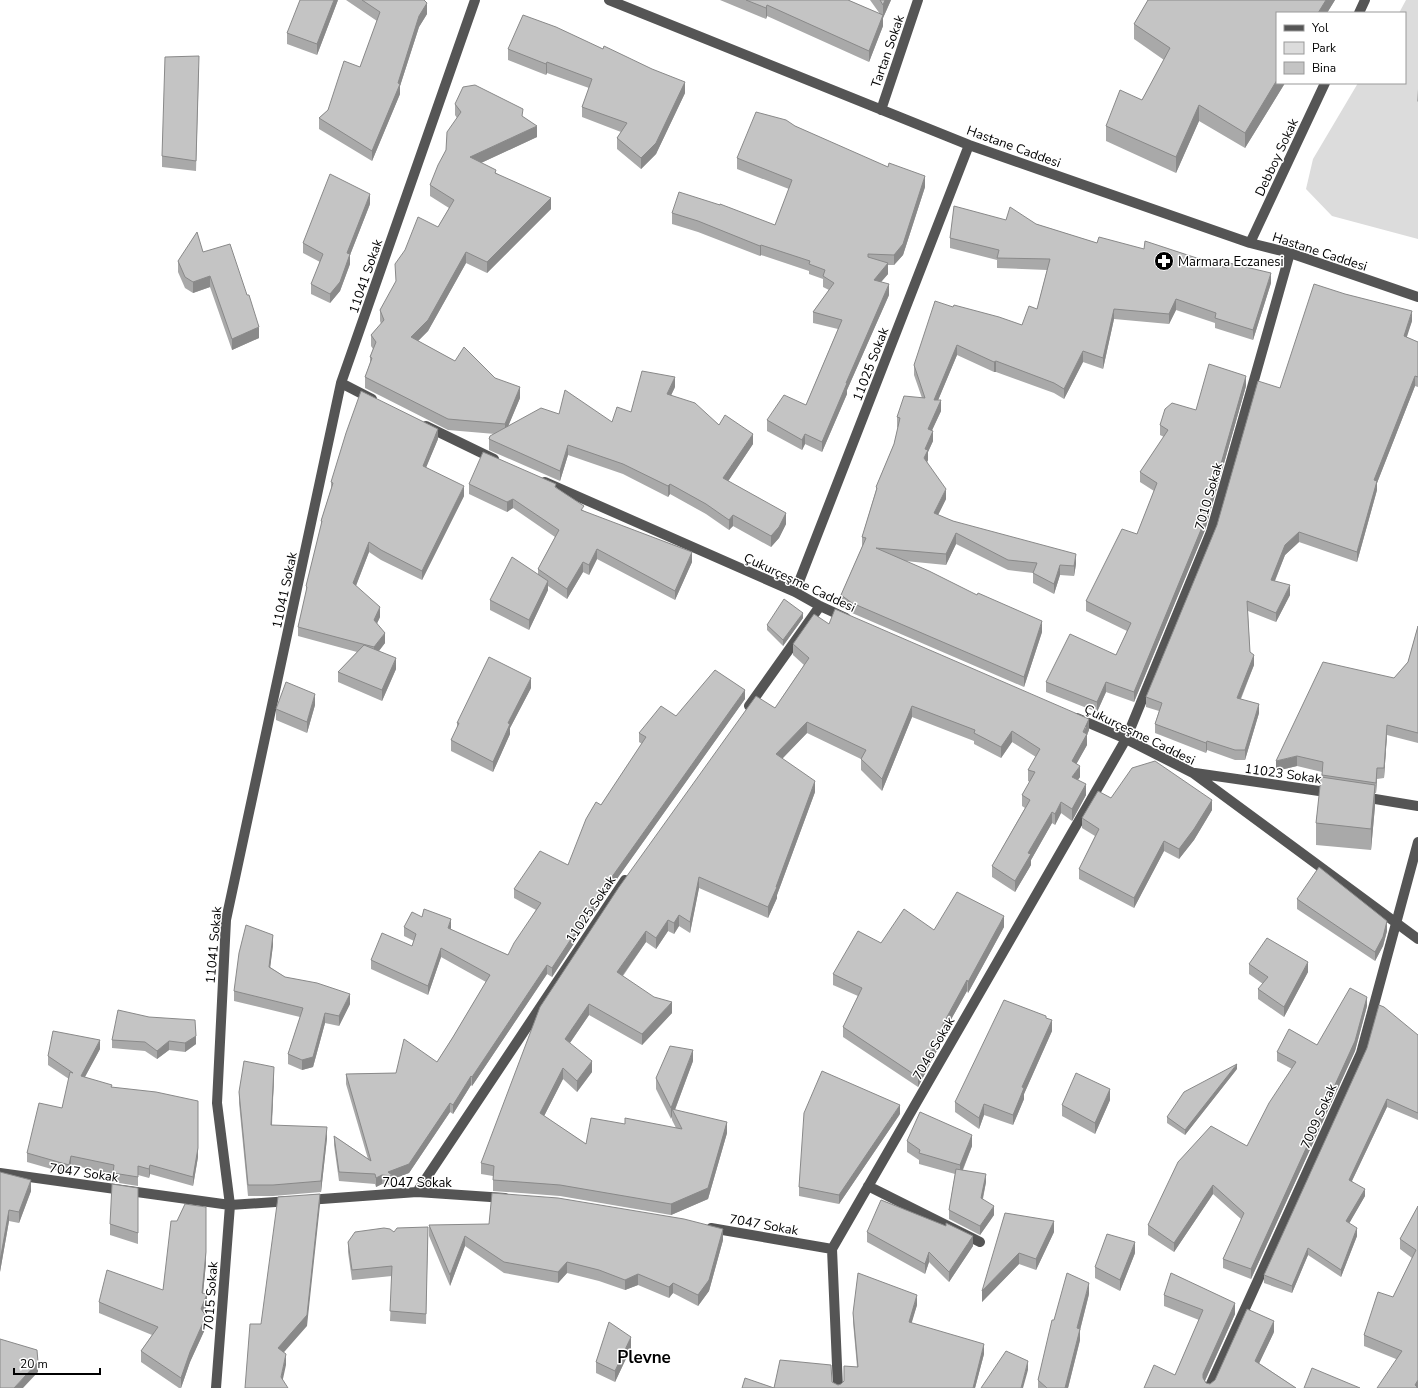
<svg xmlns="http://www.w3.org/2000/svg" width="1418" height="1388" viewBox="0 0 1418 1388" font-family="'Nunito Sans',sans-serif">
  <rect width="100%" height="100%" fill="#fff"/>
  <path fill="#dcdcdc" d="M1406 0H1418V239L1332 216 1306 189 1313 159 1358 83H1405V13H1399Z"/>
  <g fill="none" stroke-linecap="round" stroke-linejoin="round">
    <path stroke="#555" stroke-width="10" d="M609 0 969 145 1250 243 1290 253 1418 297
      M1359 13 1365 0
      M881 110 918 0
      M1250 243 1325 83
      M341 383 372 399
      M426 426 494 459
      M545 482 795 592 820 606 846 618
      M795 592 969 145
      M749 706 820 606
      M1077 718 1126 739 1193 773 1418 939
      M1195 773 1333 793
      M1363 797 1418 806
      M0 1173 230 1205 290 1201
      M868 1186 980 1242
      M417 1192 625 880
      M308 1200 417 1192 505 1198
      M711 1228 832 1249
      M216 1388 230 1205 217 1103 226 920 341 383 475 0
      M838 1388 832 1249 1126 739 1211 532 1290 253
      M1209 1388 1361 1053 1418 842"/>
  </g>
  <path fill="#a9a9a9" d="M338 0 317 55 287 44V33Z
    M346 0H425L427 14 419 27 400 86V94L372 161 319 129V118L328 110 360 67 377 21Z
    M720 0H848L880 14 870 0H891L883 18V17V26L869 62 767 16 766 19Z
    M1148 0H1335L1327 13 1277 83H1285L1245 148 1199 121 1176 173 1106 141V126L1142 100 1164 60 1134 39V24Z
    M508 49 685 93 656 154 641 169 617 149V138L621 132 582 117V107L589 88 547 73 546 75 508 60Z
    M199 67 196 171 162 167V156Z
    M1418 89V102L1417 101Z
    M455 104 523 117 537 137 481 163 551 209 487 273 466 263 428 331 418 341 455 361 495 378 520 398 508 426 559 414 612 422 675 387 671 395 719 425 753 444 728 481 786 524 779 538 771 547 733 526 729 530 706 514 670 494 668 497 623 474 568 455 560 481 489 450V439L495 434 448 430 365 388V377L370 363V357L373 349 371 346V335L381 324 380 321V310L438 227 449 208 430 196V185L446 150 457 118 455 115Z
    M795 126 925 187 903 255 894 265H888V274L881 282 889 295 847 390V394L822 452 805 444 802 450 767 431V420L806 405 838 329 813 323V312L829 290 823 287V279L809 274V271L761 255 760 256 698 232 672 224V213L775 225 789 189 737 169V158Z
    M370 204 350 255V264L340 291 330 303 311 294V284L320 262 303 253V243Z
    M1006 220 1036 224 1097 243 1271 283 1253 340 1215 328V323L1176 310 1169 324 1114 319 1103 369 1083 362 1064 399 1054 393 996 372H994L957 355 938 400 941 411 932 430 933 441 928 452V460L927 462 946 499 938 515 953 521 1076 564 1074 576 1060 575 1054 594 1033 583V573L1008 570 956 544 946 565 905 561 1042 632 1024 687 852 613 841 606V595L862 547V537L876 490V487L894 444 898 428 897 427V417L922 398 914 375V365L953 307 1022 325 1037 309 1047 270 997 268V260L950 248V238Z
    M203 252 247 295 259 338 232 350 210 287 193 293 185 288 178 272V261Z
    M1412 321 1406 337 1418 342V387L1415 386 1377 483V490L1357 562 1299 542 1285 555 1275 581 1290 595 1276 622 1248 611 1250 652 1254 665 1241 699 1259 713 1245 760H1235L1207 750 1206 753 1155 733V724L1159 711 1146 707V697L1280 388Z
    M1246 386 1205 530 1134 702 1106 692 1097 712 1046 692V682L1116 655 1127 631 1086 611V601L1137 534 1154 491 1140 482V472L1164 437 1160 435V425L1196 410Z
    M438 439 426 467 464 496 422 580 381 560 369 552 356 586 380 617 377 623 385 643 379 651 396 669 382 701 338 682V672L357 652 298 636V627L306 594V586L321 527V521L331 489V482Z
    M469 484 556 487 584 511 692 562 675 600 597 559 589 575 583 572 567 599 548 586V590L529 630 490 610V600L538 574V569L555 537 513 508 507 512 469 494Z
    M803 618 783 646 767 630V625Z
    M829 624 1089 730 1087 735V745L1076 764 1080 777 1078 780 1086 795 1072 821 1061 813 1055 825 1052 823 1031 860V865L1015 892 992 877V866L1025 808 1022 806V795L1030 782 1028 781V770L1036 757 1012 742 1001 758 974 744V741L912 717 882 791 861 770V759L807 733 782 759 815 792 777 895V898L768 918 699 888 690 933 679 926 674 934 668 931 656 949 646 942 623 976 672 1013 642 1045 589 1015 570 1043 592 1072 577 1092 563 1079 544 1116 586 1144 625 1124 676 1128 672 1120V1116L671 1119 656 1089V1078L693 1061 675 1110 727 1133 708 1199 671 1215 560 1196 493 1191V1176L481 1174V1163L775 708 804 665 793 655V644Z
    M1418 626V743L1387 735 1384 778 1377 779 1376 793H1375V806L1371 850 1316 845V823L1322 772 1297 766 1276 771 1394 678 1408 662Z
    M531 688 510 728V734L493 772 451 751V740L457 729V723Z
    M745 699 609 890 552 977 547 974 472 1086 471 1085 453 1114 450 1112 409 1173 393 1179V1185L382 1184 376 1187 375 1184 339 1181 334 1145V1136L368 1159 346 1084V1074L396 1073 437 1062 453 1037 486 982 441 957 428 995 371 969V960L412 946 414 941 404 936V927L451 928 450 929 508 955 536 910 514 898V889L568 865 601 805 642 744 639 742V733L676 716Z
    M315 705 307 733 276 720V709Z
    M1111 798 1212 810 1194 840 1179 859 1164 851 1134 908 1079 879V869L1095 836 1082 828V818Z
    M1297 899 1387 931 1383 946 1375 961 1297 909Z
    M1004 927 968 993 967 991 944 1032V1037L918 1087 843 1037V1027L858 996 833 985V974L881 943 934 930Z
    M273 945 270 967 285 977 350 1004 339 1026 325 1023 313 1067 302 1070 288 1064V1054L300 1017 234 1001V991Z
    M1249 964 1308 972 1284 1017 1258 999V989L1263 984 1249 974Z
    M1367 1006 1355 1051 1251 1279 1223 1268V1259L1241 1219 1213 1194 1174 1252 1148 1235V1225L1247 1146 1292 1069 1277 1061V1052L1317 1045Z
    M1046 1018 1052 1031 1024 1094V1099L1013 1125 984 1115 979 1129 955 1112V1102Z
    M1418 1035V1120L1387 1107 1352 1181 1365 1196 1349 1223 1357 1236 1341 1277 1308 1255 1292 1293 1264 1283V1275Z
    M196 1036V1044L185 1052 169 1050 157 1059 145 1051 112 1048V1040Z
    M100 1049 85 1077 112 1087 198 1157 193 1186 150 1174 149 1178 138 1175V1186L113 1182V1174L71 1165 69 1174 27 1162V1153L62 1108 69 1079 48 1065V1056Z
    M1237 1069 1185 1135 1167 1123V1117Z
    M274 1078 272 1125 327 1138 321 1192 273 1196H248L239 1103V1092Z
    M1110 1100 1095 1134 1062 1116V1105Z
    M900 1114 839 1204 799 1196V1187Z
    M907 1141 972 1146 963 1170 986 1182 983 1199 994 1215 980 1235 949 1219V1210L955 1174 919 1164V1160L907 1152Z
    M0 1172 31 1191 19 1223 9 1221 0 1272Z
    M138 1188V1244L110 1235V1224Z
    M1418 1206V1388L1396 1359 1364 1346V1335L1393 1297 1412 1258 1400 1249V1239Z
    M1005 1213 1054 1232 1036 1270 1019 1264 982 1302Z
    M429 1225 723 1240 709 1291 698 1306 673 1293 669 1298 638 1285 625 1290 599 1281 567 1273 558 1283 504 1273 465 1246 450 1286 429 1236Z
    M428 1227 426 1324 390 1321 392 1276 352 1280 348 1252V1242L394 1232Z
    M867 1232 973 1246 949 1282 929 1262 925 1274 867 1242Z
    M1135 1253 1120 1291 1095 1278V1267Z
    M206 1263 203 1293 207 1305 204 1313 206 1327 190 1362 181 1388H179L141 1362V1351L152 1335 99 1313V1302L163 1290Z
    M1089 1294 1080 1330V1340L1068 1388H1038V1380L1054 1320Z
    M1164 1295 1235 1314 1205 1381 1206 1383 1210 1384 1274 1332 1259 1363 1296 1388H1144L1175 1375 1199 1320 1164 1306Z
    M917 1305 911 1323 984 1354 975 1388H774L832 1382 838 1385 841 1384 857 1367 853 1322V1313Z
    M631 1348 615 1382 596 1373V1362Z"/>
  <path fill="#898989" d="M334 0H338L317 55V44Z
    M885 0H891L883 18V5Z
    M1326 0H1335L1327 13H1318Z
    M427 3V14L419 27 400 86V94L372 161V151L419 16Z
    M767 5V16L766 19V8Z
    M883 15V26L869 62V51Z
    M547 62V73L546 75V64Z
    M1277 80V83H1285L1245 148V133Z
    M685 82V93L656 154 641 169V158Z
    M1199 105V121L1176 173V157Z
    M537 126V137L470 168V157Z
    M925 176V187L903 255 894 265V255Z
    M370 194V204L350 255V264L340 291 330 303V294Z
    M551 198V209L487 273V262Z
    M761 245V255L760 256V246Z
    M466 252V263L428 331 411 348V337Z
    M888 263V274L874 290V280Z
    M1271 273V283L1253 340V330Z
    M210 276V287L193 293V282Z
    M889 284V295L847 390V394L822 452V442L846 383Z
    M1176 299V310L1169 324V314Z
    M1114 309V319L1103 369V358Z
    M1412 311V321L1404 346V336Z
    M259 327V338L232 350V339Z
    M957 345V355L934 410V400Z
    M1083 351V362L1064 399V389Z
    M996 361V372H994V362Z
    M1246 376V386L1205 530 1134 702V692Z
    M1415 376V386L1377 483V490L1357 562V552L1374 480Z
    M675 377V387L667 404V394Z
    M520 387V398L505 434V424Z
    M941 400V411L928 439V429Z
    M438 429V439L423 475V466Z
    M933 431V441L928 452V460L924 469 925 449Z
    M753 434V444L723 489V478Z
    M805 434V444L802 450V440Z
    M568 445V455L560 481V471Z
    M670 484V494L668 497V486Z
    M464 486V496L422 580V571Z
    M946 489V499L934 523V513Z
    M513 499V508L507 512V502Z
    M786 513V524L779 538 771 547V536Z
    M733 515V526L729 530V520Z
    M1299 532V542L1285 555 1271 590V580L1285 545Z
    M956 533V544L946 565V554Z
    M369 542V552L353 593V583Z
    M597 549V559L589 575V565Z
    M692 552V562L675 600V591Z
    M1076 554V564L1074 576V566Z
    M583 562V572L567 599V589Z
    M1060 565V575L1054 594V584Z
    M548 581V590L529 630V620Z
    M1290 585V595L1276 622V613Z
    M380 607V617L374 630V620Z
    M803 613V618L783 646V640Z
    M1042 621V632L1024 687V677Z
    M385 633V643L374 657V647Z
    M1254 655V665L1237 707V698Z
    M396 658V669L382 701V690Z
    M531 678V688L510 728V734L493 772V762L508 723Z
    M1106 682V692L1097 712V702Z
    M745 690V699L609 890 552 977V968L609 881Z
    M315 694V705L307 733V722Z
    M1259 704V713L1245 760V750Z
    M912 706V717L882 791V779Z
    M1089 719V730L1087 735V745L1072 772V761Z
    M807 722V733L776 765V754Z
    M1387 725V735L1384 778V768Z
    M1012 731V742L1001 758V747Z
    M1207 741V750L1206 753V743Z
    M1297 756V766L1276 771V761Z
    M1080 766V777L1072 788V777Z
    M1377 768V779L1376 793V783Z
    M815 781V792L777 895V898L768 918V907Z
    M1086 784V795L1072 821V809Z
    M1375 785V806L1371 850V829Z
    M1212 800V810L1194 840 1179 859V849Z
    M1061 802V813L1055 825V814Z
    M1052 812V823L1031 860V865L1015 892V881L1028 853Z
    M1164 841V851L1134 908V898Z
    M699 877V888L690 933V922Z
    M679 915V926L674 934V923Z
    M1004 916V927L968 993V982Z
    M451 919V928L448 937V928Z
    M668 920V931L656 949V938Z
    M1387 921V931L1383 946 1375 961V952Z
    M646 931V942L617 983V972Z
    M273 935V945L269 977V967Z
    M441 948V957L428 995V986Z
    M1308 962V972L1284 1017V1007Z
    M547 965V974L472 1086V1077Z
    M967 980V991L944 1032V1037L918 1087V1077L942 1026Z
    M350 994V1004L339 1026V1016Z
    M1367 997V1006L1355 1051 1251 1279V1269Z
    M672 1002V1013L642 1045V1034Z
    M589 1004V1015L565 1050V1039Z
    M325 1013V1023L313 1067 302 1070V1060Z
    M1052 1020V1031L1024 1094V1099L1013 1125V1115L1022 1087Z
    M196 1036V1044L185 1052V1043Z
    M100 1040V1049L81 1084V1076Z
    M169 1041V1050L157 1059V1051Z
    M693 1050V1061L674 1112 672 1109V1116L671 1119V1108Z
    M592 1061V1072L577 1092V1081Z
    M1237 1064V1069L1185 1135V1130Z
    M274 1067V1078L271 1136V1125Z
    M563 1068V1079L540 1124V1113Z
    M471 1076V1085L453 1114V1105Z
    M1110 1089V1100L1095 1134V1123Z
    M1387 1099V1107L1349 1187V1180Z
    M198 1101V1157L193 1186V1177Z
    M450 1103V1112L409 1173 393 1179V1176L388 1172Z
    M984 1104V1115L979 1129V1118Z
    M900 1105V1114L839 1204V1195Z
    M727 1122V1133L708 1199 671 1215V1204Z
    M327 1127V1138L321 1192V1181Z
    M972 1135V1146L960 1176V1165Z
    M71 1156V1165L69 1174V1165Z
    M150 1165V1174L149 1178V1169Z
    M986 1174V1182L981 1206V1198Z
    M382 1175V1184L376 1187V1178Z
    M31 1180V1191L19 1223V1212Z
    M1213 1185V1194L1174 1252V1243Z
    M1365 1189V1196L1346 1229V1221Z
    M320 1194V1205L307 1326 278 1359V1348Z
    M994 1206V1215L980 1235V1226Z
    M206 1207V1263L202 1304V1293Z
    M9 1210V1221L0 1272V1261Z
    M1054 1221V1232L1036 1270V1259Z
    M1357 1228V1236L1341 1277V1270Z
    M723 1229V1240L709 1291 698 1306V1295Z
    M465 1236V1246L450 1286V1275Z
    M973 1236V1246L949 1282V1272Z
    M1135 1242V1253L1120 1291V1280Z
    M1308 1248V1255L1292 1293V1286Z
    M929 1252V1262L925 1274V1264Z
    M1019 1253V1264L982 1302V1291Z
    M567 1262V1273L558 1283V1272Z
    M638 1274V1285L625 1290V1280Z
    M673 1283V1293L669 1298V1287Z
    M1089 1283V1294L1080 1330V1340L1068 1388H1065L1077 1328Z
    M207 1294V1305L201 1320V1309Z
    M917 1295V1305L909 1332V1322Z
    M1235 1303V1314L1203 1385V1374Z
    M206 1316V1327L190 1362 181 1388V1378L190 1352Z
    M1274 1321V1332L1255 1372V1361Z
    M631 1337V1348L615 1382V1371Z
    M984 1344V1354L975 1388H973Z
    M286 1354V1365L281 1388V1377Z
    M1028 1361V1370L1023 1388H1021Z
    M38 1362V1372L23 1388H14Z
    M1418 1380V1388H1415V1385Z"/>
  <path fill="#c4c4c4" stroke="#898989" d="M300 0H334L317 44 287 33Z
    M362 0H424L427 3 419 16 398 83 400 84 372 151 319 118 328 110 344 61 360 67 380 12Z
    M746 0H848L883 15 869 51 767 5 766 8Z
    M880 0H885L883 5Z
    M1148 0H1326L1318 13H1277V80L1245 133 1199 105 1176 157 1106 126 1120 90 1142 100 1170 48 1134 24Z
    M523 15 556 27 603 49 604 46 652 69 685 82 656 143 641 158 617 138 627 123 582 107 592 79 547 62 546 64 508 49Z
    M199 56 196 161 162 156 165 57Z
    M475 85 523 109 522 116 537 126 470 157 496 170 495 173 551 198 487 262 466 252 428 320 411 337 455 361 464 347 495 378 520 387 505 424 448 419 365 377 372 358 370 357 376 342 371 335 384 320 380 310 396 281 395 264 405 250 418 217 438 227 454 200 430 185 438 165 446 150 447 132 461 112 455 104 463 87Z
    M756 112 786 120 795 126 888 167 889 163 925 176 903 244 894 255 868 254V257L888 263 874 280 889 284 846 383H847L822 442 805 434 802 440 767 420 784 395 806 405 842 320 813 312 834 283 823 276 825 270 809 264 810 261 761 245 760 246 698 221 672 213 679 192 720 205V204L775 225 792 180 737 158Z
    M330 174 370 194 347 253 350 254 340 282 330 294 311 284 323 254 303 243Z
    M954 206 1006 220 1010 207 1036 224 1097 243 1099 237 1144 249 1145 241 1227 268 1229 263 1271 273 1253 330 1215 318 1216 313 1176 299 1169 314 1114 309 1103 358 1083 351 1064 389 1054 383 996 361 994 362 957 345 934 400H941L928 429 933 431 925 449 928 450 924 458 946 489 934 513 953 521 1076 554 1074 566 1060 565 1054 584 1033 573 1037 563 1008 560 956 533 946 554 876 548 929 571 977 595 978 593 1042 621 1024 677 852 603 841 595 866 538 862 537 877 488 876 487 894 444 900 418 897 417 904 396 925 398 914 365 935 301 953 307 954 305 999 317 1022 325 1029 306 1037 309 1050 259 997 258 999 250 950 238Z
    M197 232 203 252 230 244 247 295H249L259 327 232 339 210 276 193 282 185 277 178 261Z
    M1314 284 1345 294 1412 311 1404 336 1418 342V377L1415 376 1374 480 1377 481 1357 552 1299 532 1285 545 1271 580 1290 585 1276 613 1247 601 1250 652 1254 655 1237 698 1259 704 1245 750H1235L1207 741 1206 743 1155 724 1162 703 1146 697 1217 525 1258 381 1280 388Z
    M1209 364 1246 376 1205 520 1134 692 1106 682 1097 702 1046 682 1070 634 1116 655 1131 623 1086 601 1122 529 1137 534 1157 483 1140 472 1168 430 1160 425 1165 409 1172 403 1196 410Z
    M642 371 675 377 667 394 695 403 719 425 725 415 753 434 723 478 786 513 779 527 771 536 733 515 729 520 706 504 670 484 668 486 623 464 568 445 560 471 489 439 490 436 541 408 559 414 565 390 612 422 617 407 631 412Z
    M361 391 438 429 423 466 464 486 422 571 381 550 369 542 353 583 380 607 374 620 385 633 374 647 298 627 307 587 306 586 322 521H321L333 483 331 482 346 433Z
    M483 452 556 484 555 487 584 506 581 510 692 552 675 591 597 549 589 565 583 562 567 589 538 569 559 530 513 499 507 502 469 484Z
    M512 557 548 581 529 620 490 600Z
    M784 599 803 613 783 640 767 625Z
    M835 609 1089 719 1083 732 1087 734 1072 761 1080 766 1072 777 1086 784 1072 809 1061 802 1055 814 1052 812 1028 853 1031 854 1015 881 992 866 1030 800 1022 795 1035 772 1028 770 1040 749 1012 731 1001 747 974 733 975 730 912 706 882 779 861 759 866 750 807 722 776 754 815 781 776 887H777L768 907 699 877 690 922 679 915 674 923 668 920 656 938 646 931 617 972 654 997 672 1002 642 1034 589 1004 565 1039 592 1061 577 1081 563 1068 540 1113 586 1144 591 1118 625 1124V1118L682 1129 672 1109 727 1122 708 1188 671 1204 560 1185 493 1180 494 1166 481 1163 540 1007 619 887 756 696 775 708 809 658 793 644 814 614 829 624Z
    M1418 626V733L1387 725 1384 768H1377L1376 783 1322 775 1323 762 1297 756 1276 761 1323 662 1394 678 1408 662Z
    M364 645 396 658 382 690 338 672Z
    M489 657 531 678 508 723 510 724 493 762 451 740 459 723H457Z
    M715 670 745 690 609 881 552 968 547 965 472 1077 471 1076 453 1105 450 1103 409 1164 388 1172 393 1176 382 1175 376 1178 375 1174 339 1172 334 1136 371 1161 346 1074 396 1073 404 1039 437 1062 453 1037 490 975 441 948 428 986 371 960 382 933 412 946 416 934 404 927 412 912 422 917 424 909 451 919 448 928 508 955 514 943 541 903 514 889 540 851 568 865 586 819 596 802 601 805 646 737 639 733 661 706 676 716Z
    M286 682 315 694 307 722 276 709Z
    M1155 761 1212 800 1194 829 1179 849 1164 841 1134 898 1079 869 1099 829 1082 818 1098 791 1111 798 1132 768Z
    M1321 777 1375 785 1371 829 1316 823Z
    M1319 867 1387 921 1383 937 1375 952 1297 899Z
    M957 892 1004 916 968 982 967 980 942 1026 944 1027 918 1077 843 1027 862 988 833 974 858 931 881 943 904 909 934 930Z
    M246 925 273 935 269 967 285 977 317 983 350 994 339 1016 325 1013 313 1057 302 1060 288 1054 303 1008 234 991 239 953Z
    M1267 938 1308 962 1284 1007 1258 989 1268 977 1249 964Z
    M1350 988 1367 997 1355 1041 1251 1269 1223 1259 1244 1213 1213 1185 1174 1243 1148 1225 1178 1162 1211 1126 1247 1146 1269 1103 1296 1062 1277 1052 1289 1029 1317 1045Z
    M1004 1000 1046 1016V1018L1052 1020 1022 1087 1024 1088 1013 1115 984 1104 979 1118 955 1102Z
    M1379 1005 1384 1007 1418 1035V1113L1387 1099 1349 1180 1365 1189 1346 1221 1357 1228 1341 1270 1308 1248 1292 1286 1264 1275 1367 1048Z
    M118 1010 149 1017 195 1020 196 1036 185 1043 169 1041 157 1051 145 1042 112 1040Z
    M53 1031 100 1040 81 1076 112 1085 111 1087 156 1092 198 1101V1148L193 1177 150 1165 149 1169 138 1166V1177L113 1173 114 1165 71 1156 69 1165 27 1153 39 1103 62 1108 70 1072 73 1073 48 1056Z
    M670 1046 693 1050 671 1108 656 1078Z
    M244 1061 274 1067 271 1125 327 1127 321 1181 273 1185H248L239 1092Z
    M1237 1064 1185 1130 1167 1117 1184 1092Z
    M822 1071 900 1105 839 1195 799 1187 804 1113Z
    M1076 1073 1110 1089 1095 1123 1062 1105Z
    M920 1112 972 1135 960 1165 919 1153 920 1150 907 1141Z
    M956 1169 986 1174 981 1198 994 1206 980 1226 949 1210Z
    M0 1172 31 1180 19 1212 9 1210 0 1261Z
    M112 1184 138 1188V1233L110 1224Z
    M492 1193 558 1198 684 1219 723 1229 709 1280 698 1295 673 1283 669 1287 638 1274 625 1280 599 1270 567 1262 558 1272 504 1262 465 1236 450 1275 429 1225 489 1224Z
    M320 1194 307 1315 278 1348 286 1354 281 1377 288 1388H245L250 1324H261L278 1197Z
    M881 1200 946 1226V1223L973 1236 949 1272 929 1252 925 1264 867 1232Z
    M185 1204 206 1207V1252L202 1293 207 1294 201 1309 206 1316 190 1352 181 1378 141 1351 158 1327 99 1302 107 1270 163 1290 171 1221H177Z
    M1418 1206V1380L1415 1385 1417 1387V1388H1377L1402 1351 1364 1335 1378 1292 1393 1297 1416 1250 1400 1239Z
    M1005 1213 1054 1221 1036 1259 1019 1253 982 1291Z
    M428 1227 426 1314 390 1311 392 1266 352 1270 348 1242 355 1232 384 1228 390 1229 394 1232 397 1228Z
    M1107 1234 1135 1242 1120 1280 1095 1267Z
    M858 1273 917 1295 909 1322 984 1344 973 1388H742L745 1378 774 1388 780 1360 831 1365 832 1382 838 1385 841 1384 844 1381V1366L858 1367 853 1313Z
    M1067 1273 1089 1283 1077 1328 1080 1329 1065 1388H1047L1038 1380 1052 1320H1054Z
    M1171 1273 1235 1303 1203 1374V1378L1206 1383 1210 1384 1215 1380 1247 1309 1274 1321 1255 1361 1296 1388H1144L1154 1365 1175 1375 1203 1310 1164 1295Z
    M609 1322 631 1337 615 1371 596 1362Z
    M0 1339 37 1350 38 1362 14 1388H0Z
    M1006 1351 1028 1361 1021 1388H981Z
    M1312 1368 1360 1388H1304Z"/>
  <defs>
    <g id="pharmacy-disc" transform="scale(1)"><circle r="9.5" fill="#000" stroke="#fff"/><path d="M-2-6h4v4h4v4h-4v4h-4v-4h-4v-4h4Z" fill="#fff"/></g>
  </defs>
  <g fill-rule="evenodd">
    <use href="#pharmacy-disc" x="1164" y="261"/>
  </g>
  <g text-anchor="middle" stroke-width="3" stroke-linejoin="round" paint-order="stroke">
    <g font-size="13" fill="#000" stroke="#fff">
      <text transform="translate(887 51) rotate(-71)" y="5">Tartan Sokak</text>
      <text transform="translate(1014 146) rotate(20)" y="5">Hastane Caddesi</text>
      <text transform="translate(1276 157) rotate(-65)" y="5">Debboy Sokak</text>
      <text transform="translate(1320 251) rotate(18)" y="5">Hastane Caddesi</text>
      <text transform="translate(365 276) rotate(-71)" y="5">11041 Sokak</text>
      <text transform="translate(870 364) rotate(-69)" y="5">11025 Sokak</text>
      <text transform="translate(1208 496) rotate(-74)" y="5">7010 Sokak</text>
      <text transform="translate(800 582) rotate(25)" y="5">Çukurçeşme Caddesi</text>
      <text transform="translate(284 590) rotate(-78)" y="5">11041 Sokak</text>
      <text transform="translate(1140 734) rotate(26)" y="5">Çukurçeşme Caddesi</text>
      <text transform="translate(1283 773) rotate(8)" y="5">11023 Sokak</text>
      <text transform="translate(590 909) rotate(-56)" y="5">11025 Sokak</text>
      <text transform="translate(213 945) rotate(-85)" y="5">11041 Sokak</text>
      <text transform="translate(933 1048) rotate(-60)" y="5">7046 Sokak</text>
      <text transform="translate(1318 1116) rotate(-66)" y="5">7009 Sokak</text>
      <text transform="translate(84 1172) rotate(8)" y="5">7047 Sokak</text>
      <text x="417" y="1187">7047 Sokak</text>
      <text transform="translate(764 1224) rotate(10)" y="5">7047 Sokak</text>
      <text transform="translate(210 1296) rotate(-86)" y="5">7015 Sokak</text>
    </g>
    <g font-size="13" fill="#000" stroke="#fff" text-anchor="start">
      <text x="1178" y="266">Marmara Eczanesi</text>
    </g>
    <g font-size="17" font-weight="bold" fill="#000" stroke="#fff">
      <text x="644" y="1363">Plevne</text>
    </g>
  </g>
  <rect x="1276" y="12" width="130" height="72" fill="#ffffff" stroke="#999999"/>
  <rect x="1284" y="25" width="20" height="6" fill="#555555" stroke="#999999"/>
  <text x="1312" y="32" font-size="12" fill="#000000">Yol</text>
  <rect x="1284" y="42" width="20" height="12" fill="#dcdcdc" stroke="#999999"/>
  <text x="1312" y="52" font-size="12" fill="#000000">Park</text>
  <rect x="1284" y="62" width="20" height="12" fill="#c4c4c4" stroke="#999999"/>
  <text x="1312" y="72" font-size="12" fill="#000000">Bina</text>
  <path d="M14 1368v6h86v-6" fill="none" stroke="#000000" stroke-width="2"/>
  <text x="20" y="1368" font-size="12" fill="#000000" stroke="#ffffff" stroke-width="3" paint-order="stroke">20 m</text>
</svg>
